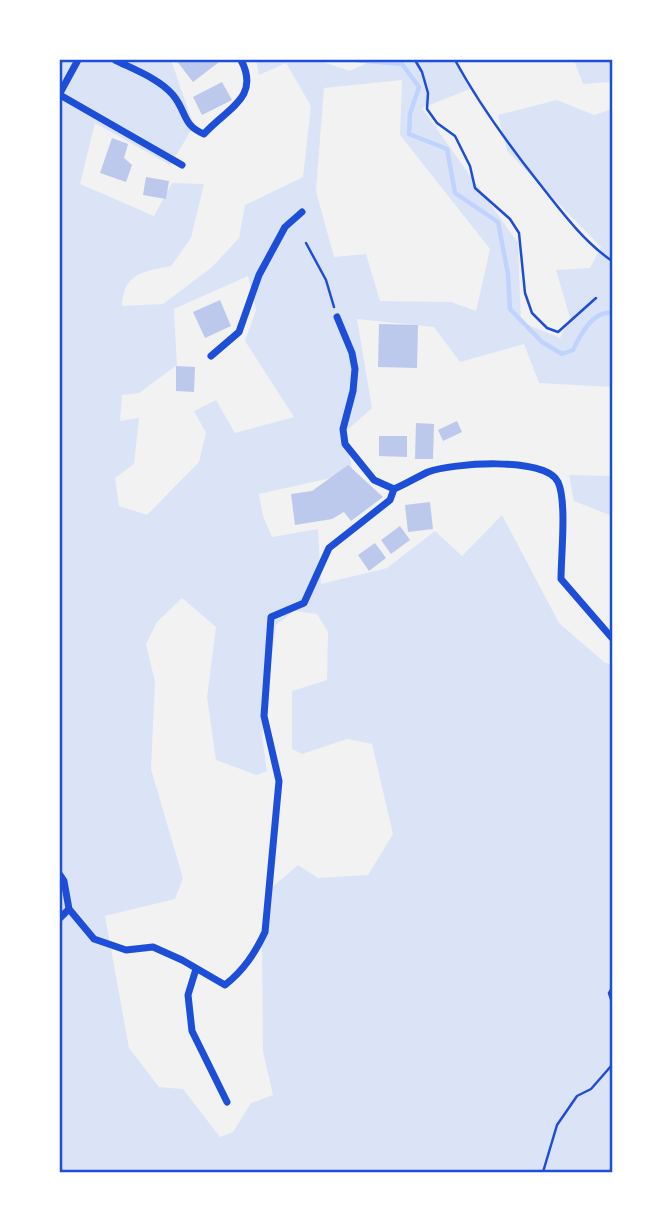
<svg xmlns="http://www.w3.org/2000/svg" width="672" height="1232" viewBox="0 0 672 1232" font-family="Raleway,sans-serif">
  <rect width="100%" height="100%" fill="#f2f2f2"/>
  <path fill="#dbe4f7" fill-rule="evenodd" d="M60 60H171L194 126 170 165 95 123 80 184 154 216 172 183 204 184 191 238 171 266C145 271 123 273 122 306L163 304 212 267 239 238 245 205 303 177 311 106 286 63 259 75 256 60H317L350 71 373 60H453L470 89 422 108 518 243 521 322 560 338 570 318 556 270 590 268 601 247 507 151 498 115 557 100 594 115 612 109V393L610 387 539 383 524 344 460 362 434 327 357 319 372 408 344 433 353 473 259 494 263 516 272 537 318 529 321 584 387 568 435 531 462 556 502 515 559 623 604 662 612 665V1172H60ZM402 80 400 135 490 249 476 311 451 302 380 301 366 254 334 257 316 191 324 88ZM248 276 256 310 245 341 294 417 235 433 216 400 194 411 206 433 199 462 147 515 119 506 115 478 134 464 139 418 120 421 122 395 139 393 177 365 174 309ZM182 598 216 627 207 697 216 760 257 775 267 771 262 736 276 625 294 611 317 614 328 632 327 680 292 691V749L302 754 347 739 372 744 393 834 368 875 318 878 298 865 270 889 262 945 263 1052 273 1095 251 1103 233 1132 220 1137 183 1089 159 1087 129 1048 105 916 175 899 183 878 151 769 155 682 146 644 157 622Z
    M574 60H612V82L583 84Z
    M569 475 612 476V516L574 501Z"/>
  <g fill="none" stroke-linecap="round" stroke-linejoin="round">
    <path stroke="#bfd3fe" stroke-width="4.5" d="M355 60 402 64 419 87 410 114 409 134 447 149 455 193 498 222 508 274 510 309 542 342 562 354 573 350C580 335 593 310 612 313"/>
  </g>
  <path fill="#bdc9ec" d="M176 60H217L219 62 193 82Z
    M222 82 232 100 202 115 193 97Z
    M112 138 128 144 124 158 132 165 126 182 100 173Z
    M146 177 169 181 166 199 143 195Z
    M220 300 231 326 205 338 193 312Z
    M379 324 418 325 417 368 378 367Z
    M176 366 195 367 194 392 176 391Z
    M457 421 462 432 443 441 438 430Z
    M416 423 434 424 433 459H415Z
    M379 436H407V457L379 456Z
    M348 465 383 497 351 521 344 512 332 519 295 525 291 494 312 491Z
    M430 502 433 529 408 532 405 505Z
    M400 526 410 540 391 554 381 540Z
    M375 543 386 558 369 571 358 555Z"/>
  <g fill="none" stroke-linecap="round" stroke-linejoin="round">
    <path stroke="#1d4ed8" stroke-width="2.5" d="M415 60 422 72 428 93 427 109 437 123 455 136 470 166 475 188 510 219 519 233 525 293 532 313 547 328 558 332 596 298
      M455 60C479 104 508 144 539 183 561 211 583 241 612 261
      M306 243 326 280 334 307
      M612 988 609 993 612 1002
      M543 1172 557 1125 577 1096 591 1089 612 1065"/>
    <path stroke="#1d4ed8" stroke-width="7" d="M115 60C133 69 160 79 173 95 187 112 182 125 204 134 226 109 261 98 241 60
      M60 93 78 60
      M60 95 182 165
      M337 317 352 353 355 369 353 391 343 429 345 444 374 480 394 489
      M211 356 239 332 259 275 285 227 302 212
      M60 875 64 881 69 909 60 918
      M69 909 94 939 126 950 153 947 182 960 225 985C244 970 255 953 265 932L279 781 264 716 271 617 304 603 329 548 390 500 394 489C406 484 417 477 428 472 452 463 545 456 558 482 567 501 561 556 561 579L612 638
      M196 969 188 995 192 1031 227 1102"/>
  </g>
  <rect width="672" height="1232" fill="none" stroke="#ffffff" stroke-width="122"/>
  <rect x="61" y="61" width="550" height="1110" fill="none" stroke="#1d4ed8" stroke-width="2.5"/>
</svg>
